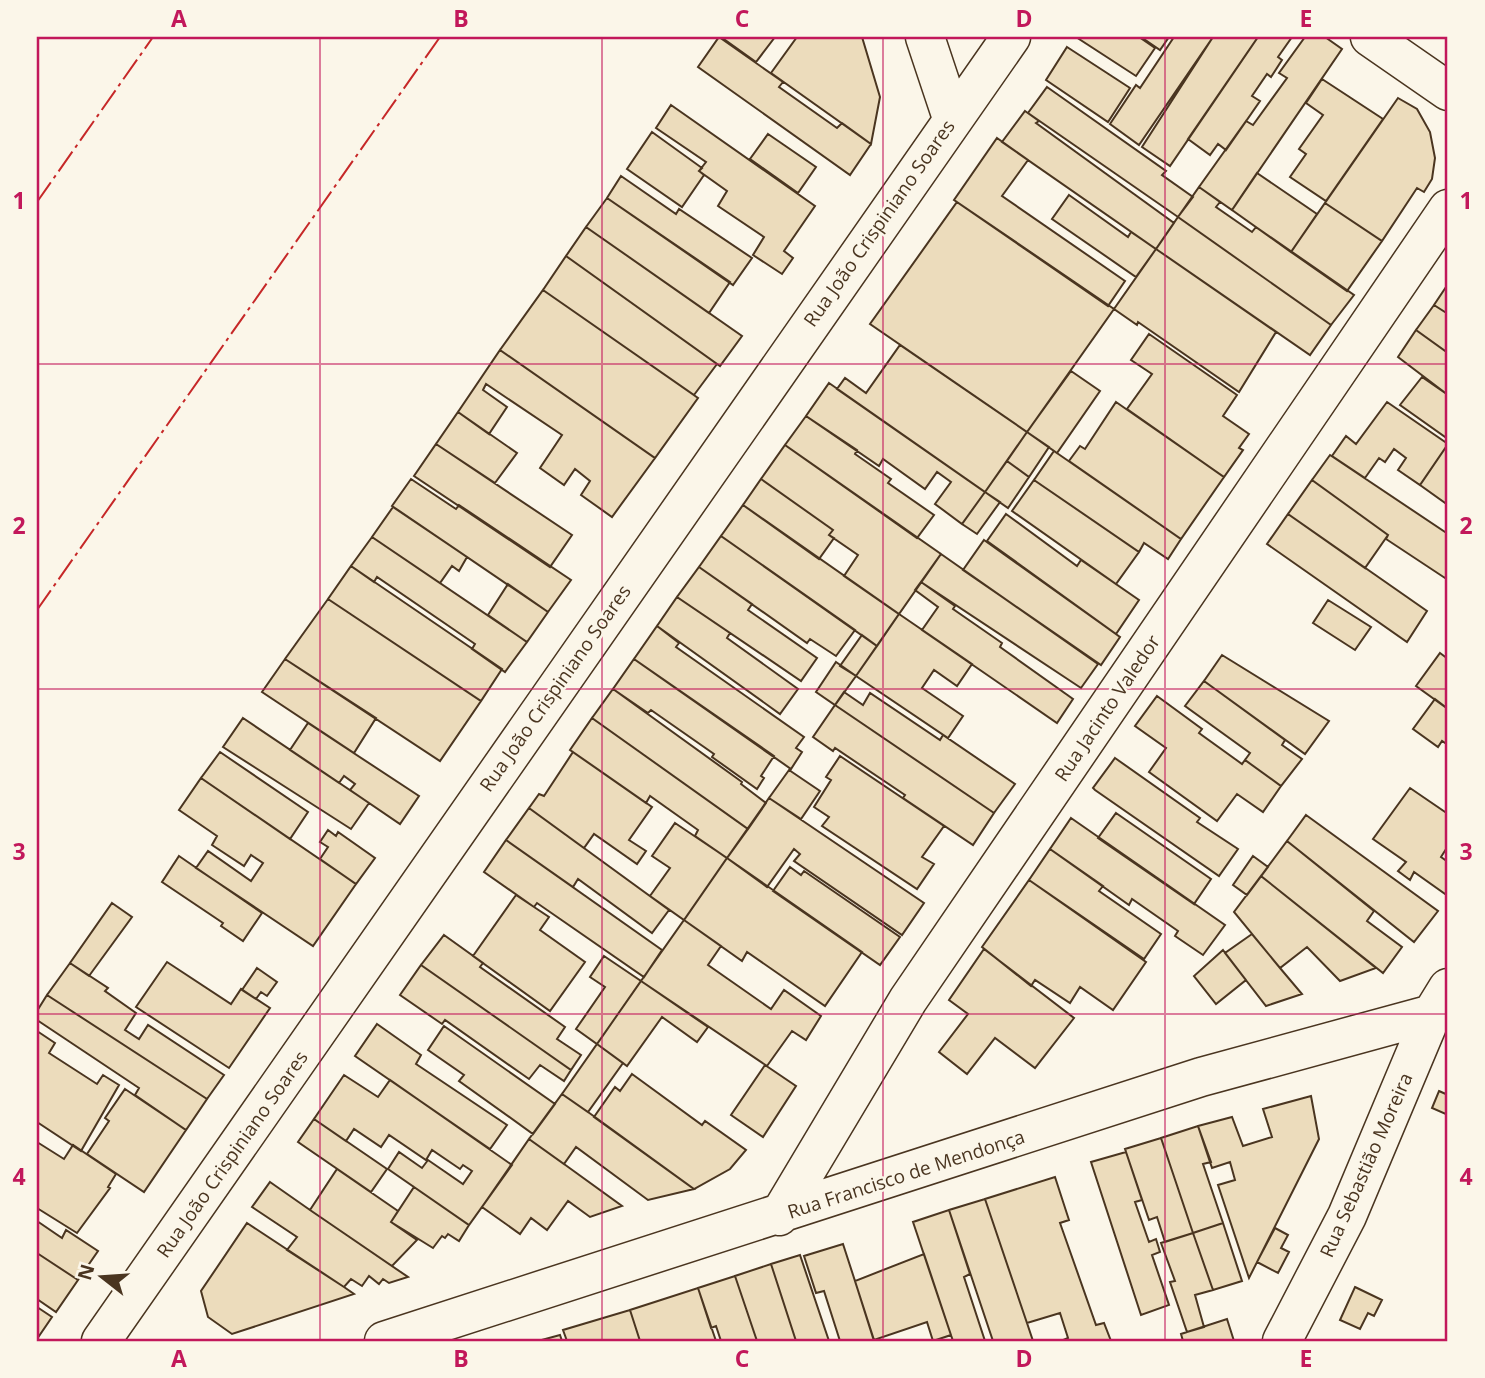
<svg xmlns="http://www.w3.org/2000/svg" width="1485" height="1378" viewBox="0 0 1485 1378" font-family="'Open Sans',sans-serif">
  <rect width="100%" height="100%" fill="#fbf6e9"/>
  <path fill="#ecdcbc" stroke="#4a3520" stroke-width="2" d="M719 37 783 82 779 87 837 128 842 123 871 144 850 175 698 67Z
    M721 37H775L756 62Z
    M797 37H862L880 97 871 144 771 73Z
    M1076 37H1139L1155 48 1136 76Z
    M1141 37H1169L1160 50Z
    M1174 37H1213L1139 145 1110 124 1136 85 1140 88Z
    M1213 37H1258L1170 166 1142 147Z
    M1258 37H1292L1278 57 1282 60 1271 77 1267 74 1252 96 1260 101 1226 150 1218 144 1210 155 1188 139Z
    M1305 37H1325L1342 49 1232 210 1199 187 1246 121 1253 125 1287 78 1279 73Z
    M1067 47 1130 88 1108 122 1046 80Z
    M1322 79 1383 119 1326 201 1290 177 1306 154 1299 149 1323 115 1306 103Z
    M1047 87 1166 171 1162 175 1193 197 1178 217 1028 113Z
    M1398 98 1417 109 1430 132 1435 158 1432 179 1424 192 1417 188 1382 241 1325 203Z
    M671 105 815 206 784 251 793 258 782 274 753 255 764 237 718 206 727 191 699 171 706 162 656 128Z
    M1025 111 1039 121 1036 123 1174 223 1156 249 1002 142Z
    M652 132 702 168 699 171 704 175 682 207 627 169Z
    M768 134 816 167 798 193 750 159Z
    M997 138 1028 160 1002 196 1125 281 1108 306 954 200Z
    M1257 173 1317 214 1291 252 1232 210Z
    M621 176 676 214 679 209 752 258 733 285 607 198Z
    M1199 187 1220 202 1216 207 1252 232 1256 227 1354 295 1331 325 1178 217Z
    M1069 195 1128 237 1131 232 1156 249 1136 277 1052 219Z
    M607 198 730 282 709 313 586 227Z
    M957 202 1114 309 1027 432 870 324Z
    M1325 203 1382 241 1347 291 1291 252Z
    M1178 217 1331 325 1310 355 1156 249Z
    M586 227 742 336 720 366 566 256Z
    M1156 249 1276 332 1239 392 1138 322 1137 325 1114 309Z
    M566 256 717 364 694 395 543 290Z
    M1448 284V314L1434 305Z
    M543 290 698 398 655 458 500 350Z
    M1434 305 1448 314V353L1416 330Z
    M1416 330 1448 353V395L1398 357Z
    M1149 334 1237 395 1223 416 1249 434 1239 448 1243 450 1224 477 1127 409 1152 374 1131 360Z
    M900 345 1027 432 985 492 837 389 845 378 866 393Z
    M500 350 655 458 612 517 581 495 590 481 575 469 564 485 540 468 562 435 486 384 483 390 507 407 489 434 458 412Z
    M1071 371 1100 391 1057 453 1027 432Z
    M1422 377 1448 395V439L1400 405Z
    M829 383 985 492 962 524 935 504 951 482 937 472 925 489 883 459 879 466 806 416Z
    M1116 402 1224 477 1181 539 1069 461 1080 446 1085 449Z
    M1387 402 1448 444 1420 485 1398 470 1406 458 1394 449 1385 462 1379 458 1365 478 1332 456 1346 436 1356 444Z
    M458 412 517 453 495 483 436 444Z
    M806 416 857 450 855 454 891 479 888 483 934 515 917 538 785 445Z
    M1027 432 1049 447 1029 477 1007 461Z
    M436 444 572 535 550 567 414 476Z
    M1448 444V505L1420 485Z
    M785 445 941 554 899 614 844 576 858 555 829 535 833 530 761 479Z
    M1054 451 1181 539 1168 559 1144 543 1139 552 1034 480Z
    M1330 455 1448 534V574L1445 578 1386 539 1388 535 1312 480Z
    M1007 461 1029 477 1008 508 985 492Z
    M411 479 456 509 459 505 571 580 548 612 392 506Z
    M761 479 833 530 829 535 834 538 819 559 743 505Z
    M1034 480 1139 552 1116 584 1012 511Z
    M1312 480 1388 535 1365 568 1288 514Z
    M985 492 1000 502 977 534 962 524Z
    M743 505 899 614 877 646 721 536Z
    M393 507 467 557 459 571 452 566 440 583 372 537Z
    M1006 514 1077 566 1081 560 1139 600 1116 634 987 541Z
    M1288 514 1427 611 1407 642 1267 544Z
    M721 536 855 630 836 656 810 639 807 643 699 567Z
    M372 537 527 642 505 672 472 649 475 644 377 577 374 582 351 566Z
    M984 540 1120 637 1101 665 963 570Z
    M941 554 1098 664 1081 688 921 582Z
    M351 566 502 669 481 701 328 599Z
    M699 567 752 604 748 610 817 658 801 681 677 597Z
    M921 582 955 606 953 609 1002 643 1000 647 1073 699 1057 723 922 630 938 607 915 590Z
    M508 584 548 612 527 642 488 615Z
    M677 597 730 633 727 638 798 689 780 714 657 626Z
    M328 599 481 701 440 761 285 659Z
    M1328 600 1371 627 1355 650 1313 623Z
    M899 614 972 664 957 686 934 670 922 688 963 716 948 738 856 676Z
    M657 626 679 643 676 647 804 737 796 748 802 752 791 769 634 659Z
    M862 635 877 646 856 676 840 666Z
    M1440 653 1448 659V709L1416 686Z
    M1222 655 1329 721 1305 754 1204 681Z
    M285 659 376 718 354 753 262 692Z
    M634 659 774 756 761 776 764 778 757 789 712 757 714 754 651 710 648 713 613 689Z
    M836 662 856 676 835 705 816 692Z
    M1204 681 1285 740 1282 745 1302 759 1281 786 1245 760 1250 753 1185 706Z
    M613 689 742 782 741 784 766 803 748 829 592 718Z
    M844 692 863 705 870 693 940 740 943 735 1015 784 994 813 835 705Z
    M1157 696 1202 729 1199 733 1242 764 1245 760 1281 786 1263 812 1237 794 1217 821 1149 772 1166 748 1135 726Z
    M1435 699 1448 709V745L1442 741 1438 747 1413 729Z
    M835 705 994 813 973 845 903 798 905 795 835 748 833 751 813 737Z
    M243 718 369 803 351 829 223 747Z
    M592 718 748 829 727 858 695 836 698 830 650 796 646 803 570 750Z
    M308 723 419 796 400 824 350 790 355 784 344 776 339 783 290 750Z
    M220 752 308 812 290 839 201 778Z
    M573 752 652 807 629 840 646 851 637 864 594 834 584 848 529 808 539 794 544 796Z
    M840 756 944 826 922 857 934 864 917 889 822 826 829 817 814 807 831 780 826 777Z
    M1115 758 1200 818 1197 822 1238 849 1219 876 1095 790 1093 788Z
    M789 770 820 791 801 819 769 798Z
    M201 778 356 884 313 946 196 868 208 851 251 881 263 863 251 855 244 866 212 845 217 836 179 810Z
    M1410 788 1448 814V846L1441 857 1448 862V896L1414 872 1410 880 1398 871 1406 862 1373 839Z
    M769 798 924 903 902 935 794 861 800 854 794 849 767 887 727 858Z
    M529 808 669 910 652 933 578 879 573 887 506 840Z
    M1116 813 1211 879 1194 904 1098 838Z
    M1306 815 1438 911 1414 942 1287 841Z
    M1071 818 1225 925 1203 955 1175 936 1178 931 1132 899 1129 905 1050 849Z
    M675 823 727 858 684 920 650 896 670 868 652 856Z
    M328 830 336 836 338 832 375 858 356 884 320 859 328 847 320 842Z
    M506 840 662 950 644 977 537 903 534 907 484 872Z
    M1287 841 1374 911 1367 921 1402 947 1383 973 1261 876Z
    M1050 849 1103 886 1099 891 1161 934 1144 959 1029 880Z
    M179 856 262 913 243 941 221 926 223 923 162 882Z
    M1253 856 1268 867 1247 895 1233 885Z
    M727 858 862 952 825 1006 747 952 742 961 684 920Z
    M790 867 801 875 804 871 900 937 880 965 773 891Z
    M1261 876 1376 968 1340 981 1307 947 1280 968 1234 912Z
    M1029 880 1146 962 1113 1010 1080 987 1070 1003 1035 980 1031 986 982 947Z
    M516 895 549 917 540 930 585 962 550 1011 473 956Z
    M112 903 132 917 89 976 70 963Z
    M684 920 721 946 708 965 771 1009 784 990 821 1016 806 1040 792 1031 767 1066 641 981Z
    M1252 934 1280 968 1302 994 1266 1006 1225 953Z
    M444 935 483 963 480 967 565 1027 557 1039 581 1055 571 1070 421 965Z
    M984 949 1074 1018 1035 1068 995 1038 967 1074 939 1052 968 1014 949 1000Z
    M1223 950 1246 980 1216 1004 1194 976Z
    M604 956 641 981 597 1044 576 1029 605 987 590 977Z
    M167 962 231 1004 241 989 270 1008 229 1068 136 1007Z
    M70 963 108 988 105 991 136 1013 125 1030 139 1039 148 1025 224 1075 207 1099 47 995Z
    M421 965 571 1070 564 1081 540 1065 529 1079 445 1020 442 1024 400 995Z
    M257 968 277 982 267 996 261 992 256 999 242 990Z
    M641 981 708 1027 697 1042 662 1017 627 1066 597 1044Z
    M47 995 207 1099 186 1130 135 1095 139 1088 37 1020V1011Z
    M377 1024 421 1055 416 1064 507 1125 490 1149 355 1056Z
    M444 1026 555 1104 533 1134 459 1081 464 1075 428 1050Z
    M37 1031 55 1043 49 1053 97 1084 103 1075 119 1085 81 1151 37 1122Z
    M597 1044 623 1063 588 1112 562 1094Z
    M765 1065 796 1086 763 1137 731 1115Z
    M632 1074 702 1125 705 1121 746 1150 730 1169 694 1189 594 1117 615 1087 620 1091Z
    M344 1075 378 1097 390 1080 512 1165 469 1225 388 1169 399 1152 422 1168 428 1160 463 1184 472 1171 463 1165 460 1169 432 1150 426 1160 389 1135 381 1147 354 1129 346 1141 314 1119Z
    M125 1089 186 1130 144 1192 87 1154 109 1121 105 1118Z
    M1439 1091 1448 1095V1115L1432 1108Z
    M562 1094 588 1112 694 1189 648 1200 576 1147 564 1164 529 1139Z
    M1311 1096 1319 1139 1249 1278 1218 1185 1235 1180 1230 1162 1212 1168 1198 1126 1232 1117 1243 1146 1272 1137 1263 1109Z
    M314 1119 387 1169 371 1192 298 1142Z
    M1198 1126 1211 1162 1203 1164 1223 1223 1193 1233 1161 1138Z
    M1161 1138 1193 1233 1165 1242 1157 1217 1149 1220 1125 1149Z
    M529 1139 564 1164 622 1206 590 1217 568 1201 547 1230 531 1218 520 1234 482 1207Z
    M37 1142 64 1159 73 1145 116 1174 108 1187 110 1188 77 1233 37 1208Z
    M1126 1152 1142 1200 1135 1202 1149 1242 1156 1239 1160 1252 1152 1255 1169 1305 1141 1315 1091 1162Z
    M337 1169 398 1211 391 1222 417 1240 392 1266 310 1210Z
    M1055 1177 1069 1220 1060 1223 1096 1325 1104 1323 1111 1341H1061L1068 1338 1060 1313 1027 1323 985 1199Z
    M270 1182 310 1210 408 1277 389 1283 383 1279 379 1284 369 1276 362 1286 351 1279 344 1287 287 1250 297 1237 252 1207Z
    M414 1187 469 1225 459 1241 448 1234 445 1238 442 1236 433 1248 391 1222Z
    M985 1199 1027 1323 1033 1341H993L949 1210Z
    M949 1210 970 1274 964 1277 985 1341H953L913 1222Z
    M37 1221 62 1238 66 1230 98 1251 78 1280 37 1253Z
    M247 1223 344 1287 354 1294 232 1334 208 1317 201 1291Z
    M1223 1223 1242 1281 1213 1290 1193 1233Z
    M1275 1228 1288 1235 1281 1248 1289 1252 1278 1273 1257 1262Z
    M1193 1233 1213 1290 1195 1295 1204 1327 1187 1332 1170 1282 1175 1281 1161 1243Z
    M843 1244 855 1281 874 1341H840L824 1291 816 1293 804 1256Z
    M37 1253 78 1280 56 1312 37 1299Z
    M924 1254 951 1335 933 1341 927 1322 874 1340 855 1281Z
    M800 1255 829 1341H796L771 1264Z
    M771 1264 796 1341H757L735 1276Z
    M735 1276 757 1341H721L716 1326 711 1328 698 1288Z
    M1355 1287 1382 1300 1374 1316 1368 1313 1360 1329 1340 1320Z
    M698 1288 716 1341H640L630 1310Z
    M37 1307 52 1317 37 1339Z
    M630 1310 640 1341H567L563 1330Z
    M1227 1319 1234 1341H1183L1181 1334Z
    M560 1335 562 1341H538Z"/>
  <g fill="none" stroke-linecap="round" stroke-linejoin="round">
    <g stroke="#4a3520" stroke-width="41">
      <path id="street" d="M1370 37 1448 91
        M779 1216 908 1000 1448 209
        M384 1341 1201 1077 1432 1014
        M1282 1341 1347 1216 1432 1014 1448 988"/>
    </g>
    <g stroke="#4a3520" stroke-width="41">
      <path id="secondary" d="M925 37 952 118
        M101 1341 1011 37"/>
    </g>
    <use href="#street" stroke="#fbf6e9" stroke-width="38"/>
    <use href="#secondary" stroke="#fbf6e9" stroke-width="38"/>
    <path stroke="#c62828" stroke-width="2" stroke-dasharray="24 5 3.5 5" stroke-linecap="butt" d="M37 202 153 37
      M37 610 440 37"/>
  </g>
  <path fill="none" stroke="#c2185b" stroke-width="2" stroke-opacity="0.55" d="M320 37V1341M602 37V1341M883 37V1341M1165 37V1341M37 364H1448M37 689H1448M37 1014H1448"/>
  <g text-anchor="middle" stroke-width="5" stroke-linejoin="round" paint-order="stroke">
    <g font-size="19" fill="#4a3520" stroke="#fbf6e9">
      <text transform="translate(879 223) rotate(-55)" y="7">Rua João Crispiniano Soares</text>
      <text transform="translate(555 688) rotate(-55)" y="7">Rua João Crispiniano Soares</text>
      <text transform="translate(1107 708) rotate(-56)" y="7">Rua Jacinto Valedor</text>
      <text transform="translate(232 1154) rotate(-55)" y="7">Rua João Crispiniano Soares</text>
      <text transform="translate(1366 1165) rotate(-66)" y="7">Rua Sebastião Moreira</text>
      <text transform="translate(906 1174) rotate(-18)" y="7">Rua Francisco de Mendonça</text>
    </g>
  </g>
  <rect width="1485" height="1378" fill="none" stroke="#fbf6e9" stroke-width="77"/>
  <g transform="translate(102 1277) rotate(287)" stroke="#fbf6e9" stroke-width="5" paint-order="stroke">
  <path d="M0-5L12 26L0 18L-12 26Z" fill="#4a3520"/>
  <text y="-10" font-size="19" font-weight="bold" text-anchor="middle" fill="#4a3520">N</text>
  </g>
  <rect x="38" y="38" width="1408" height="1302" fill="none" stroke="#c2185b" stroke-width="2.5"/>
  <g font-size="23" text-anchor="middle" font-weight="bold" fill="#c2185b">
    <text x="179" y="27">A</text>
    <text x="461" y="27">B</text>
    <text x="742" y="27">C</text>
    <text x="1024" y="27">D</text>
    <text x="1306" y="27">E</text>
    <text x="19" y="209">1</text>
    <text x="1466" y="209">1</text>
    <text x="19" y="534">2</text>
    <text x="1466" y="534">2</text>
    <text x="19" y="860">3</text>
    <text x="1466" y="860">3</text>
    <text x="19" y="1185">4</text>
    <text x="1466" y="1185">4</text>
    <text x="179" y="1367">A</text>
    <text x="461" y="1367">B</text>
    <text x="742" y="1367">C</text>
    <text x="1024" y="1367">D</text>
    <text x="1306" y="1367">E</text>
  </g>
</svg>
